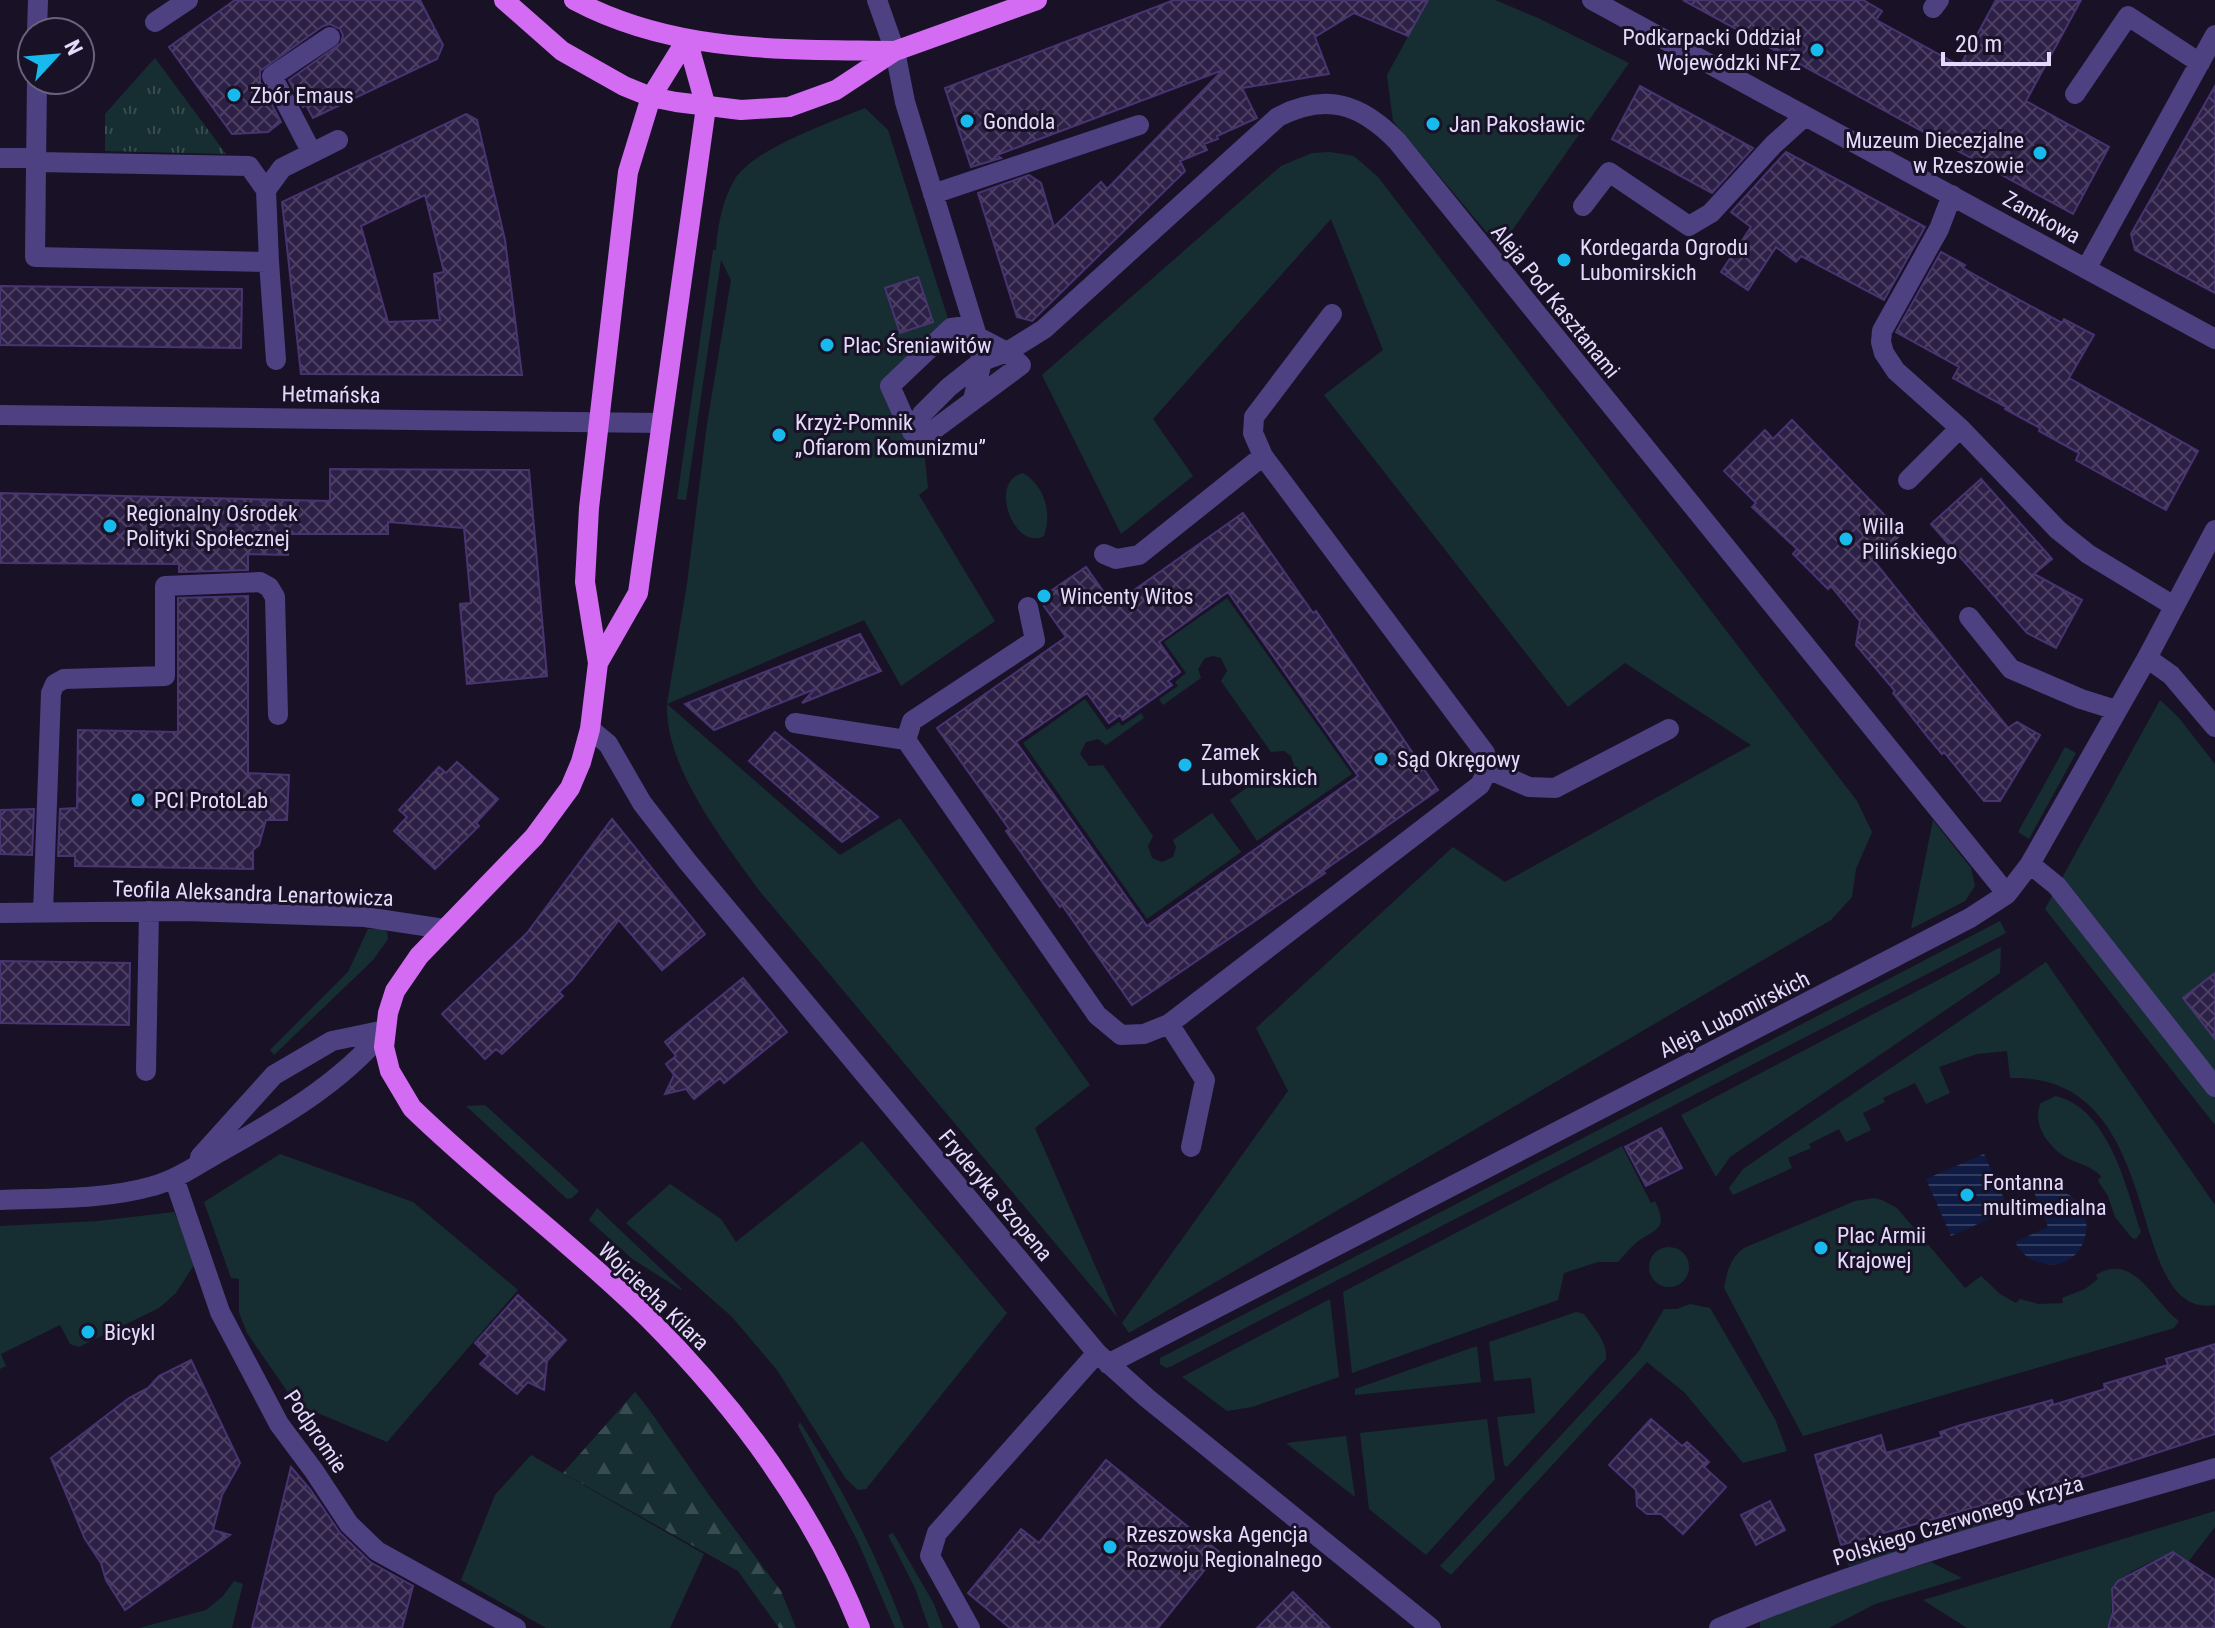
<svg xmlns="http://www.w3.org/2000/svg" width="2215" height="1628" viewBox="0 0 2215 1628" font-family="'Roboto Condensed',sans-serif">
  <defs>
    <pattern id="forest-firs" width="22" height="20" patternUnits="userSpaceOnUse" patternTransform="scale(2)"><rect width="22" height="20" fill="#162e31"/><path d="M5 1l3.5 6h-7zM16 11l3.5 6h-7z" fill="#384c50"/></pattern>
    <pattern id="park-tufts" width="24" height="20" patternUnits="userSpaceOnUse" patternTransform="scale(2)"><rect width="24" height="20" fill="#162e31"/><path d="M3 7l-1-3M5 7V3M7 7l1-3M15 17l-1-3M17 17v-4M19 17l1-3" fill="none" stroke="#384c50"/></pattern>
    <pattern id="water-rules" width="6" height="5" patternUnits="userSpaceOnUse" patternTransform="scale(2)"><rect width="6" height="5" fill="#0f1b43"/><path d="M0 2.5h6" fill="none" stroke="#323c5f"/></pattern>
    <pattern id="building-cross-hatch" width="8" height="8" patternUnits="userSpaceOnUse" patternTransform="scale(2)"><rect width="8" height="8" fill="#2d2047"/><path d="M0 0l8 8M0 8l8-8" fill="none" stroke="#4b4062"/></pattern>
  </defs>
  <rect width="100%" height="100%" fill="#191227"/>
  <path fill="#162e31" d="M1428 0H1495L1538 18 1629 63 1506 239 1504 253 1393 121 1387 75Z
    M865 108 888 130 951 328 891 387 923 441 928 488 919 495 995 621 901 686 864 620 667 704 840 855 900 818 1090 1085 1035 1128 1118 1318 758 889C722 839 665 767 667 704L687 584 707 424 731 280 721 260 686 500 677 499 713 250H716C717 227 723 198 735 179 753 149 832 122 865 108Z
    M1330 152 1354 156 1378 177 1857 801 1872 832 1856 869 1852 897 1831 920 1129 1333 1122 1323 1288 1091 1256 1028 1453 847 1505 882 1751 745 1625 663 1568 707 1324 395 1383 350 1331 219 1153 419 1193 476 1121 534 1042 375 1281 166 1312 153Z
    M1023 473C1045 486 1052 513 1044 536 1015 552 987 482 1023 473Z
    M1227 598 1352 774 1257 841 1230 800 1267 773 1279 779 1289 775 1294 765 1291 756 1284 751 1271 752 1221 681 1227 671 1221 658 1213 656 1205 658 1198 669 1201 678 1163 705 1159 699 1178 686 1175 682 1186 673 1164 642Z
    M1085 699 1107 730 1119 722 1122 726 1141 713 1144 718 1106 745 1098 739 1086 742 1080 754 1089 766 1103 765 1153 836 1148 846 1152 858 1162 862 1173 857 1176 847 1173 840 1212 813 1241 852 1147 919 1023 743Z
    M2160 700 2179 718 2215 764V1125L2045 909Z
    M2065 747 2076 753 2029 839 2018 832Z
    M1933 820 1971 868 1975 886 1965 901 1911 929Z
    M2000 921 2006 933 1172 1366 1166 1368 1160 1364V1358L1166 1355Z
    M368 929H383L387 932 388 939 373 960 274 1055 270 1050 348 972Z
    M2001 947 2000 973 1730 1157 1716 1177 1681 1115Z
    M2046 962 2215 1205V1305C2121 1320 2172 1073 2010 1078L2007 1051 1977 1054 1939 1067 1950 1093 1926 1104 1915 1083 1883 1098 1885 1102 1863 1113 1871 1130 1846 1142 1839 1129 1809 1144 1811 1148 1788 1158 1792 1168 1733 1195 1729 1188 1743 1169Z
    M2056 1096C2109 1109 2126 1187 2141 1232L2136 1239 2132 1238 2115 1217 2108 1196 2098 1181 2101 1176C2086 1162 2072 1163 2061 1154 2045 1142 2032 1121 2041 1103Z
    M485 1105 579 1191 572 1198 567 1199 466 1106Z
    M862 1141 1007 1313 866 1489 858 1490 846 1479 777 1370 732 1317 626 1223 670 1184 721 1219 736 1242Z
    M1622 1146 1651 1203 1655 1201C1669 1230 1656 1228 1637 1242 1630 1248 1624 1255 1618 1262H1598L1564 1273 1558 1300 1352 1373 1343 1292Z
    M280 1154 413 1202 518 1290 387 1442 296 1404 247 1333 239 1312V1279L231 1278 204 1202Z
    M1874 1198 1882 1200 1897 1208 1965 1288 1981 1276 2000 1294 2016 1303 2020 1299 2039 1304 2063 1303 2062 1298 2085 1289 2098 1279 2096 1275C2134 1251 2153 1302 2179 1321L2174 1328 1803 1436 1724 1288C1727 1272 1730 1258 1744 1248L1855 1201Z
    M597 1208 682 1289 681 1290 631 1258 589 1220Z
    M174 1212 181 1226 194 1265 176 1293 159 1308 79 1347 70 1344 60 1325 1 1354 6 1366 0 1369V1226L98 1221Z
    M1649 1267a20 20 0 1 1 40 0a20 20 0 1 1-40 0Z
    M1330 1299 1339 1377 1252 1407 1227 1411 1182 1377Z
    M1690 1304 1710 1308 1775 1419 1787 1451 1743 1463 1685 1393 1647 1362 1451 1575 1440 1566 1639 1351 1664 1309H1677Z
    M1576 1312 1584 1314C1593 1327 1608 1342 1606 1359L1507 1467 1504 1465 1497 1417 1535 1413 1531 1378 1494 1381 1489 1342Z
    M1477 1346 1481 1382 1355 1395V1389Z
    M648 1408 709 1495 659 1462Z
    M1487 1419 1495 1479 1426 1555 1369 1509 1360 1433Z
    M800 1422C842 1487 877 1555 904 1628H895L859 1544 798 1426Z
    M1346 1436 1355 1497 1286 1443Z
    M531 1455 704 1554 670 1628H546L461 1580 495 1495Z
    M1995 1507 1999 1520 1924 1543 1920 1530Z
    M2215 1511V1527L2188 1562 2173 1552C2158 1559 2113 1576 2111 1592 2110 1606 2115 1615 2106 1628H1967L1923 1600Z
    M893 1533 934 1604 943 1628H929L915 1588 888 1535Z
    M1909 1533 1913 1547 1849 1566 1842 1554Z
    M1931 1562 1962 1578 1875 1604 1829 1628H1760V1621L1836 1591Z
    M234 1581 243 1584 232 1628H139L206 1610 223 1596Z"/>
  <path fill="url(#forest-firs)" d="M635 1392 648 1408 660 1462 709 1495 781 1591 796 1628H779L738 1571 563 1473Z"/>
  <path fill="url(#park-tufts)" d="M155 58 226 154 105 151V114Z"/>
  <path fill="url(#water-rules)" d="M1984 1154 2009 1210 1951 1236 1926 1179Z
    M2044 1189C2110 1189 2092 1280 2038 1262 2027 1259 2021 1252 2015 1242L2048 1227 2034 1192Z"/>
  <path fill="url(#building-cross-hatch)" stroke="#483471" stroke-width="2" fill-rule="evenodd" d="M235 0H420L443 45 437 59 313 118 306 105 303 107 289 80 341 43 343 35 340 29 330 24 323 26 260 71V82L281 122 268 132 232 134 169 47Z
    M1174 0H1428L1408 36 1354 13 1315 37 1329 74 1242 88 1257 118 1217 136 1218 139 1204 144 1207 150 1180 161 1185 171 1032 321 1017 317 978 193 1029 175 1041 183 1054 227 1101 182 1107 189 1223 70 997 155 1001 158 971 167 945 88Z
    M1683 0H1863L1882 11 1876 20 1960 66 1996 0H2081L2026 101 2109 147 2073 214Z
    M1640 86 1753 148 1712 193 1612 139Z
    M2215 86V293L2135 250 2131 234Z
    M466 114 477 120 505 240 522 375 301 374 282 202ZM425 195 444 272 434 274 440 320 388 322 361 226Z
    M1786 152 1925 227 1884 300 1801 256 1796 262 1776 247 1748 290 1721 272 1751 227 1731 212Z
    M1941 252 1965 265 1963 268 2003 291 2062 323 2064 319 2094 335 2069 378 2198 451 2166 510 2076 460 2079 453 2039 431 2040 428 2005 409 2006 407 1953 378 1959 367 1896 332Z
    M918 277 933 322 900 333 885 288Z
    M0 286 242 289 241 348 0 345Z
    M1792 420 1902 533 1874 561 2008 728 2017 722 2040 735 2000 801H1984L1944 752 1942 754 1927 736 1893 693 1895 691 1856 645 1860 621 1831 586 1828 589 1793 554 1797 549 1752 507 1756 503 1724 471 1765 430 1773 439Z
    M330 469 529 470 547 676 467 684 460 604 471 603 464 528 388 522V534H288V555L248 554V570L179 572V564L0 563V493L330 501Z
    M1981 479 2052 559 2034 574 2082 600 2056 648 2027 633 1931 524Z
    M1243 513 1313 613 1316 611 1438 790 1323 871 1325 873 1132 1005 1062 905 1060 907 1006 831 1009 829 937 728 1066 637 1039 599 1086 567 1113 605ZM1228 592 1358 776 1147 926 1016 742 1087 693 1109 723 1120 715 1123 720 1172 685 1168 681 1180 672 1159 642Z
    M248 596V773L289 775 287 820H266L259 845 253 850V869L75 866V856H58L60 809 77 808 78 730 178 732V598Z
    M860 634 881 671 802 703 815 689 714 730 685 704Z
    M775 732 878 817 842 842 749 761Z
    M457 762 498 799 476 823 479 826 435 869 394 831 407 817 399 810 439 767 446 773Z
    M34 809 32 855 0 854V810Z
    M612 819 705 934 662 970 619 920 572 980 559 992 563 996 502 1054 496 1049 485 1059 442 1014 527 933Z
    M0 961 130 963 129 1025 0 1023Z
    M2215 973V1039L2183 998Z
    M743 978 787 1032 724 1083 720 1078 694 1099 686 1089 665 1094 674 1075 666 1064 676 1056 665 1042Z
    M1661 1128 1682 1168 1646 1186 1625 1147Z
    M518 1295 566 1340 547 1361 544 1390 528 1382 517 1394 480 1364 488 1356 475 1343Z
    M2215 1344V1434L2076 1479 1841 1545 1815 1455 1881 1435 1886 1453 1942 1437 1940 1432 1961 1425 2052 1400 2053 1405 2105 1389 2104 1384 2168 1365 2166 1359Z
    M191 1360 240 1463 222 1495 213 1530 230 1535 125 1610 106 1580 101 1563 85 1539 51 1458 129 1398 148 1388 159 1376Z
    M1651 1419 1682 1446 1687 1442 1709 1462 1704 1467 1726 1487 1683 1534 1661 1514H1647L1637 1506 1636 1490 1609 1465Z
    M1106 1460 1219 1552 1158 1628H1010L968 1593 1021 1529 1039 1543Z
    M291 1467 310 1489 340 1533 370 1562 413 1586 402 1628H252Z
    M1770 1501 1785 1530 1756 1545 1741 1515Z
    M2173 1552 2215 1580V1628H2108L2113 1612 2112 1589 2118 1581Z
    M1293 1592 1330 1628H1257Z"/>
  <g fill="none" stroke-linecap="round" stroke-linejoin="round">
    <path stroke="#4d4182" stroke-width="20" d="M877 0 895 51 905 102 977 336 982 361 973 400
      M1592 0 2215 339
      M1933 8 1939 0
      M155 22 188 0
      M37 32 38 0
      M37 80 35 257 269 262 266 190 282 168 338 140
      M2075 94 2128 16 2200 63
      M312 153 272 76 330 37
      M0 158H37
      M37 162 249 166 266 190
      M933 194 1139 125
      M1952 195 1939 229 1882 331 1881 342 1884 353 1896 371 1960 428 2058 530 2088 554 2174 606
      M1583 206 1609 172 1689 226 1711 213 1773 145 1805 116
      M269 262 276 360
      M2086 269 2215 35
      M959 327 1007 352 1021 365 924 437 907 424 890 386 951 328Z
      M0 415 661 423
      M912 432 922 414 949 387 982 361 1007 352 1044 329 1278 117C1326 92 1361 104 1397 141L2007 894
      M1263 456 1253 433 1254 417 1332 314
      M1908 480 1960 428
      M1028 607 1035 640 912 721 906 740 1097 1015 1121 1035 1144 1034 1169 1024 1480 785 1488 769 1485 753 1263 456 1139 555 1116 559 1104 554
      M1969 617 2011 669 2081 699 2116 710
      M2147 658 2171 675 2215 727
      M795 723 906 740
      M590 729 608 744 642 803 687 861 1097 1353 1147 1398 1431 1628
      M1488 769 1529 787 1555 788 1669 729
      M2030 864 2057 886 2215 1087
      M43 912 51 693 55 684 64 679 165 676V586L260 582 269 587 275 597 278 715
      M0 913 185 911 365 917 444 929
      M1169 1024 1205 1080 1191 1147
      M146 1071 149 911
      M200 1157 274 1075 332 1041 385 1030
      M174 1178 220 1312 279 1424 314 1471 349 1524 377 1551 516 1628
      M0 1200C50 1198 104 1200 153 1186 176 1180 197 1165 218 1153 279 1119 340 1084 385 1030
      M1108 1364 1970 918 2007 894 2030 864 2147 658 2215 530
      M970 1628 930 1556 937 1533 1097 1353
      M1719 1628C1879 1559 2049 1517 2215 1468"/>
    <path stroke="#d36cf3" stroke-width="20" d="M504 0 562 51 624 86 651 97 676 102 741 110 789 107 836 90 895 51 1037 0
      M574 0C675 54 784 49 895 51
      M687 39 651 97 628 172 589 508 585 582 598 663 590 729 581 762 570 788 534 837 419 956 395 991 388 1013 384 1047 390 1071 412 1108C487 1181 573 1244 648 1318 737 1407 814 1511 860 1628
      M598 663 638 593 706 107 687 39"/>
  </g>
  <g fill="#18b9ec" stroke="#191227" stroke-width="3">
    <circle cx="1817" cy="50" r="8"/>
    <circle cx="234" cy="95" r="8"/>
    <circle cx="967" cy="121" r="8"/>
    <circle cx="1433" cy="124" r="8"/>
    <circle cx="2040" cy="153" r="8"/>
    <circle cx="1564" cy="260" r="8"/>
    <circle cx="827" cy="345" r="8"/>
    <circle cx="779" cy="435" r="8"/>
    <circle cx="110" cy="526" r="8"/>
    <circle cx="1846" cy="539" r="8"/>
    <circle cx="1044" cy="596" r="8"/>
    <circle cx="1381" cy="759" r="8"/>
    <circle cx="1185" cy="765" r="8"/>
    <circle cx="138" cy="800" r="8"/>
    <circle cx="1967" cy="1195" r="8"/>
    <circle cx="1821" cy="1248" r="8"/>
    <circle cx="88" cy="1332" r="8"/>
    <circle cx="1110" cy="1547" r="8"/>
  </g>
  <g text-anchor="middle" stroke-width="6" stroke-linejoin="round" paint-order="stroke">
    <g font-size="22" fill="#e4dbfc" stroke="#191227" text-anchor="start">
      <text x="1801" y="45" text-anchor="end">Podkarpacki Oddział<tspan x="1801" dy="25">Wojewódzki NFZ</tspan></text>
      <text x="250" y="103">Zbór Emaus</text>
      <text x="983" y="129">Gondola</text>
      <text x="1449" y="132">Jan Pakosławic</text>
      <text x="2024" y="148" text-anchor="end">Muzeum Diecezjalne<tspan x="2024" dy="25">w Rzeszowie</tspan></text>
      <text x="1580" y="255">Kordegarda Ogrodu<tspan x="1580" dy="25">Lubomirskich</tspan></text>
      <text x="843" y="353">Plac Śreniawitów</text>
      <text x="795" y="430">Krzyż-Pomnik<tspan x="795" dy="25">„Ofiarom Komunizmu”</tspan></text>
      <text x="126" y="521">Regionalny Ośrodek<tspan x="126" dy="25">Polityki Społecznej</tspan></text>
      <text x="1862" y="534">Willa<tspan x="1862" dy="25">Pilińskiego</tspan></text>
      <text x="1060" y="604">Wincenty Witos</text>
      <text x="1201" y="760">Zamek<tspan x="1201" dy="25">Lubomirskich</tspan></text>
      <text x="1397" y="767">Sąd Okręgowy</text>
      <text x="154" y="808">PCI ProtoLab</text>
      <text x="1983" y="1190">Fontanna<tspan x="1983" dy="25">multimedialna</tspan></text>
      <text x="1837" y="1243">Plac Armii<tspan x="1837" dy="25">Krajowej</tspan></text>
      <text x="104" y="1340">Bicykl</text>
      <text x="1126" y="1542">Rzeszowska Agencja<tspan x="1126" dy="25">Rozwoju Regionalnego</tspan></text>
    </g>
    <g font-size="22" fill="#e4dbfc" stroke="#191227">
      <text transform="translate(2042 217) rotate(29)" y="8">Zamkowa</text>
      <text transform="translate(1556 301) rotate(51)" y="8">Aleja Pod Kasztanami</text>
      <text transform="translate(331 394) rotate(1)" y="8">Hetmańska</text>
      <text transform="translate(253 893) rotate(2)" y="8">Teofila Aleksandra Lenartowicza</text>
      <text transform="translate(1734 1014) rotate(-27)" y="8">Aleja Lubomirskich</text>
      <text transform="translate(996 1195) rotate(50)" y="8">Fryderyka Szopena</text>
      <text transform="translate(654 1296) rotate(44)" y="8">Wojciecha Kilara</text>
      <text transform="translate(316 1431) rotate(56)" y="8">Podpromie</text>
      <text transform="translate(1958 1520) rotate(-17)" y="8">Polskiego Czerwonego Krzyża</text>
    </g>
  </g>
  <g transform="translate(56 56) rotate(64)"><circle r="38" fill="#191227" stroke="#6a627c" stroke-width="2"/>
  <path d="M0-6L14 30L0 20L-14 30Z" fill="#18b9ec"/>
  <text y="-12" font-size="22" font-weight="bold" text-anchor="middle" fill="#e4dbfc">N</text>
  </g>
  <path d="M1943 52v12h106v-12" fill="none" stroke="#e4dbfc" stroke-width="4"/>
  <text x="1955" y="52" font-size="24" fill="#e4dbfc" stroke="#191227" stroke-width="6" paint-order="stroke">20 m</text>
</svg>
